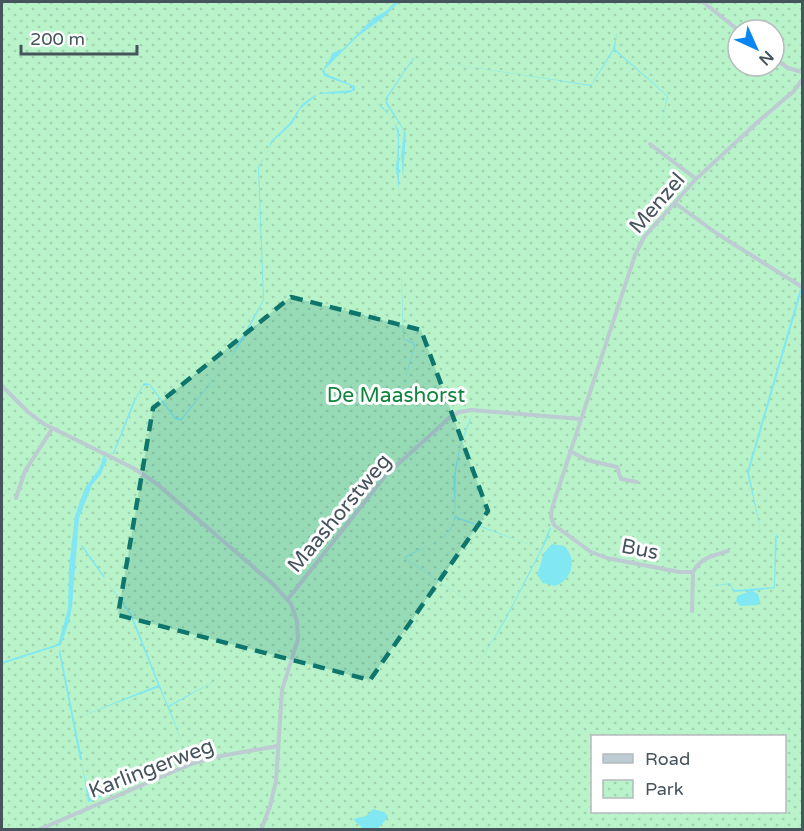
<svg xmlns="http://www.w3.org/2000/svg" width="804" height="831" viewBox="0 0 804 831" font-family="'Varela Round',sans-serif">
  <defs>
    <pattern id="park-dots" width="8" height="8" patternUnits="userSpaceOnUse" patternTransform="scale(1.5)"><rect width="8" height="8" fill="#b8f3c9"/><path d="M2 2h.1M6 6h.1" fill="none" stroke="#a0d2af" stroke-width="1.8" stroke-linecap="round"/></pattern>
  </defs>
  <rect width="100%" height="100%" fill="#f1eeee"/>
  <path fill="url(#park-dots)" fill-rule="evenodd" d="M2 2H802V829L2 830ZM738 30H774V66H738ZM592 736H784V812H592Z"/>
  <path fill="#81e8f3" d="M395 2H399L383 18 357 37 324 70 326 74 355 86V90L349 93 319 94V93L352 90V86L324 76 322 71 330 59 332 53 343 49 373 18 386 11Z
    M617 32 615 49 668 96 662 122 667 96 614 50 591 86 414 58 386 100 406 133 403 178 401 156 404 131 386 104 385 99 413 58 591 85 613 49Z
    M315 95 316 96 300 109 292 124 273 141 259 167 264 300 243 340 230 358 263 300 258 167 268 151 271 141 290 123 302 104Z
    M376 103 384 108 399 130V189L396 169 281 143 396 169C398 139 404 125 376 103Z
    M401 265 404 339 413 342 415 346 399 401 414 346 412 343 403 339Z
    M800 289 802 290 749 472 761 533 747 472Z
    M227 362 181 421 175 419 149 385 143 386 137 397 114 454 105 453H113L133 402 144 383 150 384 175 417 181 419Z
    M473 413 460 448 456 472 455 516 538 548 456 518 446 536 405 558 495 619 404 558C415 550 439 543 448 533 461 517 451 493 454 475 457 454 463 432 473 413Z
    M104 455 107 460 101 474 92 485 79 518 72 607 69 622 61 645 2 664V662L58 644 68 609 69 566 75 515 85 488 99 469Z
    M550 527 551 528 547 540 505 621 477 666 505 619 542 547Z
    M777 534 775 588 753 591 758 594 760 601 758 605 740 606 736 601 737 596 750 591 733 592 730 584 707 587 730 583 734 590 774 587 775 537Z
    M552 544 564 546C578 558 572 580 555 586L543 583 537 575 544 553Z
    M106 580 132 615 168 706 223 676 169 707 182 742 159 687 77 718 158 685 130 615Z
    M60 649 82 759V760H80L59 653Z
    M82 764 90 799 109 792 110 794 88 802Z
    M373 809 384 812 388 816C379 829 379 830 363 829L353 819 366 816Z"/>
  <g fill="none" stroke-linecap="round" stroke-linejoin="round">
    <path stroke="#81e8f3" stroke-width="1.5" d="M82 546 104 577"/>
    <path stroke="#bdcbd2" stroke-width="4" d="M703 2 738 30
      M774 58 788 68 802 72
      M650 144 696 179
      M675 203 716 233 802 287
      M2 386 28 412 44 424 135 469 157 484 274 585 291 604 297 621 298 639 282 690 276 781 270 806 261 830
      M570 451 587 460 617 467 621 479 637 482
      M16 498 25 471 52 429
      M693 572H679L607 558 591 552 554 525 551 517 552 508 635 255 644 237 696 179 761 119 794 91 802 80
      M693 572C701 557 713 556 728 551
      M288 599 386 475 449 418 459 412 472 410 581 419
      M692 611 693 572
      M38 830 191 764 215 757 278 746"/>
  </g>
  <path fill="#0f766e" fill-opacity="0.2" stroke="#0f766e" stroke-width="4.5" stroke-dasharray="12 8" stroke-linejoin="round" d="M291 297 421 330 488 511 370 680 118 615 153 408Z"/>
  <g text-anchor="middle" stroke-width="6" stroke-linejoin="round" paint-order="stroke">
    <g font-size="21" fill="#45545d" stroke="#fff">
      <text transform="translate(657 203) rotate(-49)" y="7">Menzel</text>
      <text transform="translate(339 513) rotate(-50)" y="7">Maashorstweg</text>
      <text transform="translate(640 549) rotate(11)" y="7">Bus</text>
      <text transform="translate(151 768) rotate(-21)" y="7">Karlingerweg</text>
    </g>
    <g font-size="21" fill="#0f853d" stroke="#fff">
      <text x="396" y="402">De Maashorst</text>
    </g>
  </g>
  <rect width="804" height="831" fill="none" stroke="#45545d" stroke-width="6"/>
  <rect x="591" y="735" width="195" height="78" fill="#ffffff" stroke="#b5bbbe" stroke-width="1.5"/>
  <rect x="603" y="754" width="30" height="9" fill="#bdcbd2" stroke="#b5bbbe" stroke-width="1.5"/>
  <text x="645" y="765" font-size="18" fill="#45545d">Road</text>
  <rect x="603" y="780" width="30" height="18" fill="url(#park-dots)" stroke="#b5bbbe" stroke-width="1.5"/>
  <text x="645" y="795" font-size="18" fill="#45545d">Park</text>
  <g transform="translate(756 48) rotate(135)"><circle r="28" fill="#ffffff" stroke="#b5bbbe" stroke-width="1.5"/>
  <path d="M0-4.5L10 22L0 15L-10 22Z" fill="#0986ef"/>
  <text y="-9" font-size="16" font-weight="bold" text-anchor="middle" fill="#45545d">N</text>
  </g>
  <path d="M21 45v9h116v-9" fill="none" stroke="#45545d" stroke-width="3"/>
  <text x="30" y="45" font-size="18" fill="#45545d" stroke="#ffffff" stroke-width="4.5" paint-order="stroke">200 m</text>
</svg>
